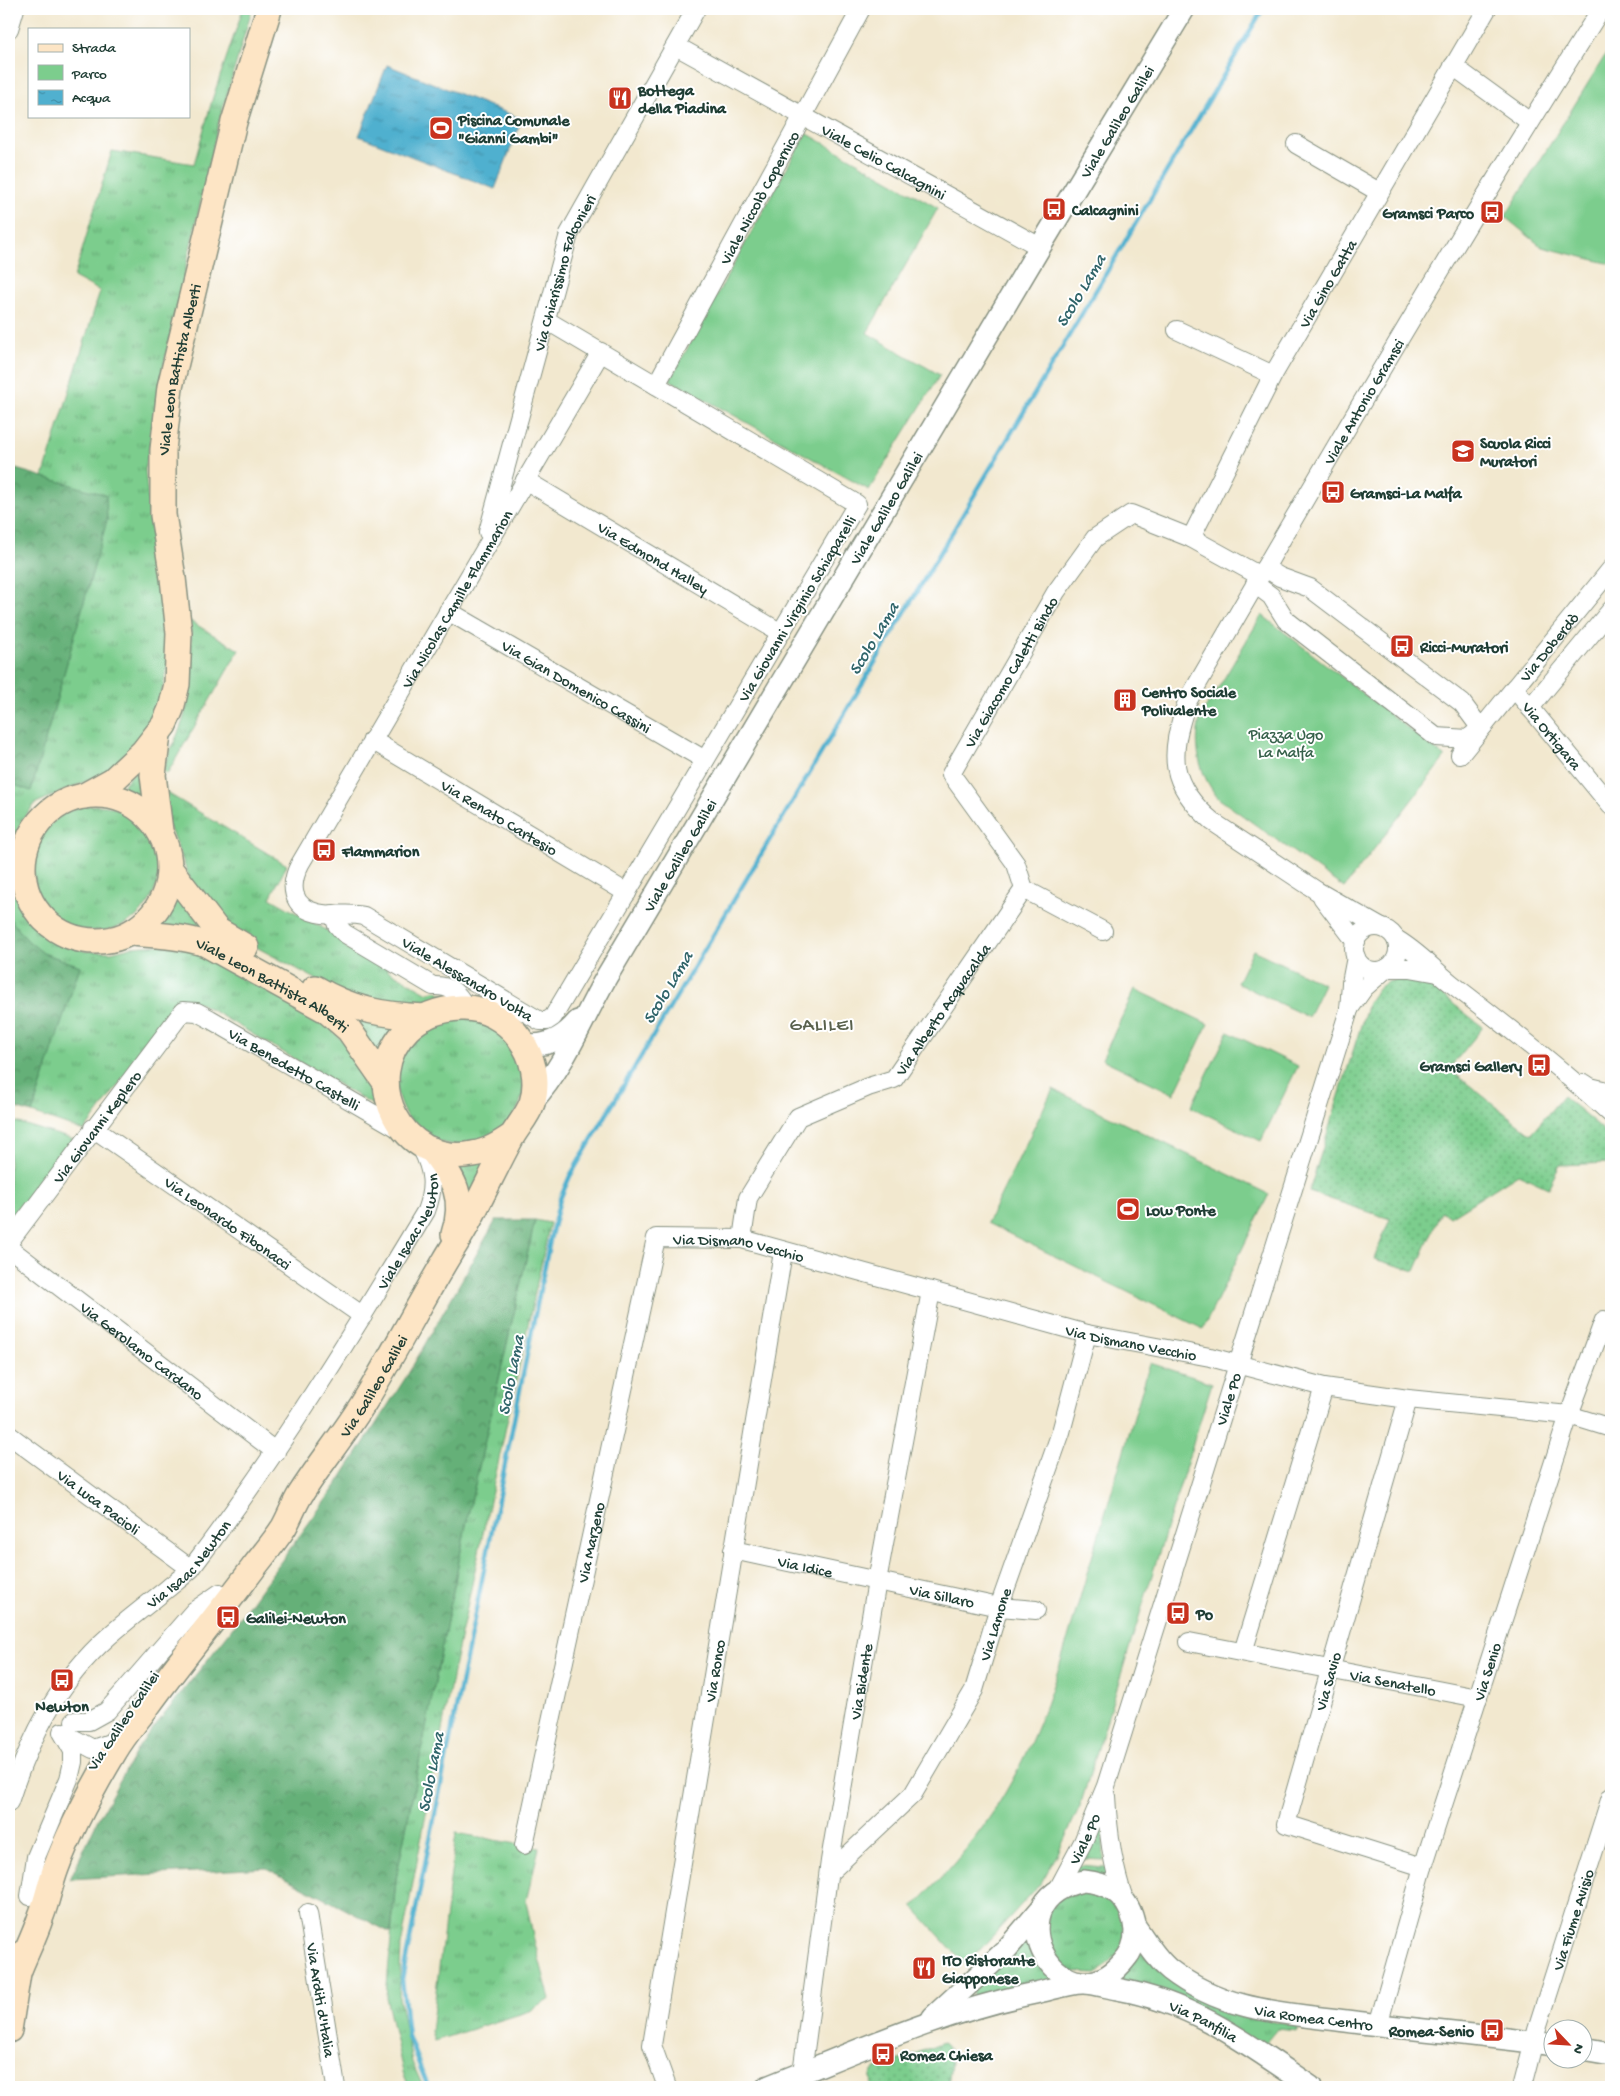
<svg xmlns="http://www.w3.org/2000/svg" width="1620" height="2096" viewBox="0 0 1620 2096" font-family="'Gochi Hand',sans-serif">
  <defs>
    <pattern id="grass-tufts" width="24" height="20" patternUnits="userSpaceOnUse" patternTransform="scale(1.25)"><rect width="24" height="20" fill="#7ccd8d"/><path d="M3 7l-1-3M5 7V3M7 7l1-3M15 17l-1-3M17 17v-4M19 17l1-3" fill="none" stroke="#65a874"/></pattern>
    <pattern id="forest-crowns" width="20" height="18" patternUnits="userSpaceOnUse" patternTransform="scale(1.25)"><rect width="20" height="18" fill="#65b078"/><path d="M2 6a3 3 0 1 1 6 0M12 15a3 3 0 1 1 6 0" fill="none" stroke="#539063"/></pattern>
    <pattern id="garden-dots" width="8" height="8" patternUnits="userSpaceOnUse" patternTransform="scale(1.25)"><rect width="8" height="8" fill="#7ccd8d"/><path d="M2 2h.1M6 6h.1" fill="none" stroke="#65a874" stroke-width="1.8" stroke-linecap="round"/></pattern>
    <pattern id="water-ripples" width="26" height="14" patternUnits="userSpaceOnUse" patternTransform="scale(1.25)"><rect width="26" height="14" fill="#50b0cf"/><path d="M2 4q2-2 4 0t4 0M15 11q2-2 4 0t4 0" fill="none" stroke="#4290a9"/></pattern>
  </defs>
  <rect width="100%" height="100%" fill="#fff"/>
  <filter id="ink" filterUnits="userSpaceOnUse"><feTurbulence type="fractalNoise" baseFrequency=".02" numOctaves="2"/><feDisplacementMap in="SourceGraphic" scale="10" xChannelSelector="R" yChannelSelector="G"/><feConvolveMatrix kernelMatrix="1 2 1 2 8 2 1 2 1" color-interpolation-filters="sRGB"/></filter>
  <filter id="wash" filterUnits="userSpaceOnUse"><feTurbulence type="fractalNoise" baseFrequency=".0096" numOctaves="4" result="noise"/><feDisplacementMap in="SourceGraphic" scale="20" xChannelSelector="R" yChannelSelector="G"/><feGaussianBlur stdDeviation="1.12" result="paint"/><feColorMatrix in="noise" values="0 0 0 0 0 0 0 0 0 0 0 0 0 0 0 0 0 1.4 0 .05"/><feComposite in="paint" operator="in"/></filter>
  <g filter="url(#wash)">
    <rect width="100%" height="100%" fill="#f2e8cf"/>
    <path fill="url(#grass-tufts)" stroke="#4e8560" d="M243 9H252L218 125 164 364 145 470 152 537 168 631V664L161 696 150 722 137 743 118 763 96 777 36 803 23 819 13 840 9 864 10 886 28 919 48 936 84 951 111 952 131 947 161 945 201 951 310 1008 361 1059 379 1099 378 1108 198 1002 180 1003 84 1131 32 1113 80 966 43 953 28 941 9 918V783L31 790 107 520 105 495 43 477 100 291 74 277 112 151 194 164 213 97Z
      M190 621 239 650 167 774 163 771C168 751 180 734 185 713 192 683 193 652 190 621Z
      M147 757 150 808 118 791Z
      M164 791 287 865 270 898 342 939 345 947 369 961 376 956 387 962V970L428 993 436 990 452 1000 412 1006 357 1001 232 934 197 896 166 819Z
      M33 868a63 63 0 1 1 126 0a63 63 0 1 1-126 0Z
      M174 893 208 931 156 927 168 911Z
      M356 1017 403 1023 380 1061 353 1022Z
      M396 1081a64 64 0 1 1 128 0a64 64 0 1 1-128 0Z
      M491 1155 468 1210 454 1161Z
      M535 1220 550 1223 453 1672 401 1946 399 1997 412 2062 423 2087H409L403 2072 386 1997 396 1879 468 1515Z
      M1102 1811 1104 1860 1082 1859Z
      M456 1833 539 1848 526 1901 533 1936 550 1999 530 2011 434 2041 431 2031Z
      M1078 1865 1106 1867 1110 1881 1070 1877Z
      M1080 1889 1108 1894 1126 1915 1127 1944 1098 1973 1070 1972 1049 1954 1047 1913 1055 1901Z
      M1029 1934C1033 1960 1041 1967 1063 1981L974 1999 972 1992Z
      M1139 1941 1269 2021 1297 2026V2031L1277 2029 1262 2047 1115 1978Z"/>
    <path fill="url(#forest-crowns)" stroke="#427656" d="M9 467 106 495 107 520 31 791 9 783Z
      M9 918 28 941 43 953 80 966 32 1113 9 1106Z
      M496 1220H535L468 1515 396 1879 391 1933 266 1868 70 1879 98 1819 140 1745 228 1634 338 1483 408 1374Z"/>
    <path fill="#7ccd8d" stroke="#4e8560" d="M1611 46V264L1542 247 1505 217Z
      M806 133 938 208 867 333 940 375 869 490 670 380Z
      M1262 615 1445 757 1344 888 1218 798C1203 779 1195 756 1198 730 1199 713 1213 696 1222 682 1235 660 1248 638 1262 615Z
      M1253 950 1324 984 1308 1017 1237 983Z
      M1135 989 1208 1024 1174 1094 1102 1059Z
      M1228 1032 1298 1066 1261 1141 1191 1107Z
      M1053 1089 1269 1194 1203 1329 987 1223Z
      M9 1120 75 1140 9 1228Z
      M1150 1363 1212 1383 1080 1806 1058 1853 1041 1883 966 1965 913 1907C948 1872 980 1836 1005 1793 1043 1728 1063 1656 1084 1584 1106 1511 1128 1437 1150 1363Z"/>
    <path fill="url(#garden-dots)" stroke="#4e8560" d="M1414 979 1438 992 1483 1027 1449 1069 1531 1134 1563 1096 1611 1136V1163L1560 1165 1548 1188 1518 1174 1450 1217 1441 1212 1415 1271 1374 1259 1390 1219 1309 1192 1368 1003C1382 981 1388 979 1414 979Z
      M943 2043C956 2050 949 2074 948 2087H870L871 2075 874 2070Z"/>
    <path fill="url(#water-ripples)" stroke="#387682" d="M387 65 522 119 495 189 359 136Z"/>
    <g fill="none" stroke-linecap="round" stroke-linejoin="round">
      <path stroke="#50b0cf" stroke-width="4.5" d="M428 2087 408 2036 402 1979 550 1240 560 1199 570 1176 1263 9"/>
    </g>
  </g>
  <g filter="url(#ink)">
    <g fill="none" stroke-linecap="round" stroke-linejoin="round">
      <g stroke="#889282" stroke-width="20">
        <g id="minor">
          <path d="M9 29 15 9"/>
          <path id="s1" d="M676 46 1040 247"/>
          <path d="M1453 66 1530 122"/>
          <path d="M1296 144 1379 192"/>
          <path id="s2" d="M546 320 857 504 553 1017 547 1021H540L364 916C348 912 333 917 317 913 291 907 289 885 300 864L601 352"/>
          <path d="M1177 330 1273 375"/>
          <path id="s3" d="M656 385 861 9"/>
          <path id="s4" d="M525 480 781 633"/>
          <path id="s5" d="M488 532 569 234 696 9"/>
          <path id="s6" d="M1191 538 1273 375 1487 9"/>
          <path d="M1265 568 1280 577 1310 588 1462 703 1476 722 1485 724"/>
          <path d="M1255 584 1271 596 1286 620 1436 737 1468 739 1485 724"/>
          <path id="s7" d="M448 611 705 760"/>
          <path id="s8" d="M1514 688 1611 806"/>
          <path d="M1530 708 1611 610"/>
          <path id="s9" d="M372 740 627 893"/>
          <path id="s10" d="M1460 755 1611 569"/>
          <path d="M1322 897 1356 942"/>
          <path d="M333 914 337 925 344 933 433 986C451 985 458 993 466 1008"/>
          <path id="s11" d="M1380 927 1317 891 1213 822C1168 784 1169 755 1187 702 1322 469 1458 236 1601 9"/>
          <circle cx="1376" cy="949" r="22"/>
          <path id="s12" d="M1103 931 1024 889 1016 864 951 774 1056 592 1095 538 1131 514 1191 538 1260 576"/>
          <path d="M1396 939C1417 951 1433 969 1452 984 1507 1026 1560 1068 1611 1114"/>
          <path d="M1349 1009 1364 988 1387 968H1410L1438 973"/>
          <path d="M1584 1083 1590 1087 1611 1092"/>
          <path id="s13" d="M93 1128 363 1316"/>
          <path id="s14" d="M742 1239 748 1198 798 1117 868 1087 894 1079 1024 889"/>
          <path id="s15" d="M9 1242 183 1011 197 1012 210 1019 403 1131"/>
          <path id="s16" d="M9 1248 276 1452"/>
          <path d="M1408 1399 1286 1824 1423 1867"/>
          <path id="s17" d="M9 1435 191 1569"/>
          <path id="s18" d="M733 1550 999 1607 1036 1610"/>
          <path id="s19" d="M1189 1642 1478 1698"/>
          <path d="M1243 1652 1324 1387"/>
          <path d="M74 1721H89L107 1711 194 1611 220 1593"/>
          <path d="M63 1733 93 1749 110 1743 122 1731"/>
          <path d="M1106 1796C1108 1832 1112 1865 1124 1899"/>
          <path id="s20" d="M9 1802C29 1739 58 1681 109 1636 127 1620 148 1604 167 1589 175 1582 186 1575 193 1566 279 1453 353 1333 426 1211 435 1187 433 1171 422 1149"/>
          <path id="s21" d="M524 1845 656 1238 742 1239 1087 1334 1210 1357 1324 1387 1408 1399 1569 1415 1611 1428"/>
          <path id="s22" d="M829 1873 913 1794 974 1690 999 1607 1061 1432 1087 1334"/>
          <path id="s23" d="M1057 1891 1083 1842 1106 1786 1349 1010 1351 983 1356 957"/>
          <path d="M30 1896 36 1857 69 1779 73 1762V1751L62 1732"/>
          <path id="s24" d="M308 1913 336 2087"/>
          <path id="s25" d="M1378 2025 1423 1867 1569 1415 1604 1320"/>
          <path id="s26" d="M667 2087 652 2045 783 1252"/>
          <path id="s27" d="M802 2087V2073L830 1861 877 1581 931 1291"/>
          <path id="s28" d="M1522 2087 1537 2029 1611 1797"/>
        </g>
      </g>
      <g stroke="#889282" stroke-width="24">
        <g id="tertiary">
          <path d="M524 1044C547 1048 564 1038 578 1021"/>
          <path id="s29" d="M532 1102C565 1066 583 1018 607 976L1040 247 1184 9"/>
          <path d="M1084 1881C1094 1882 1104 1884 1113 1890 1133 1904 1143 1936 1127 1957 1066 2038 984 1900 1084 1881Z"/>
          <path id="s30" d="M1135 1926C1146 1941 1155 1958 1170 1970 1223 2011 1283 2013 1346 2021 1415 2030 1484 2035 1552 2045"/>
          <path d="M933 2017 1005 1951 1040 1910"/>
          <path d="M1582 2049 1611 2054"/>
          <path id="s31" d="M767 2087C855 2052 941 2012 1035 1993 1050 1990 1068 1983 1083 1983 1094 1983 1106 1987 1117 1989 1195 2003 1248 2044 1311 2087"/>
        </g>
      </g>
      <g stroke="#889282" stroke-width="28">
        <g id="secondary">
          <path d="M158 734 153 775 160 831"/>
          <circle cx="96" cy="868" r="73"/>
          <path id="s32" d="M84 796 113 780 143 752 164 725 171 709 177 684 179 633 173 578 163 515V450L170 387 234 122 269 9"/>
          <path d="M170 869 217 930 246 947"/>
          <path id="s33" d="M131 933C157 935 182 936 206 944L326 1010 349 1030 386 1083"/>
          <path d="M315 988C352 1010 382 1015 425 1017"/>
          <path d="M432 1150C454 1179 466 1198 454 1234"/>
          <path id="s34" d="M19 1970C26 1952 35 1935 41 1916 47 1901 50 1884 56 1868 71 1827 92 1789 114 1752 124 1735 137 1720 148 1705 182 1658 219 1614 254 1567 264 1554 275 1541 284 1527 290 1516 294 1505 300 1495 321 1462 346 1432 366 1399 393 1354 418 1307 445 1261 452 1249 460 1237 467 1224 482 1196 495 1168 510 1140 516 1128 527 1117 532 1103 546 1058 508 1006 461 1008 442 1009 422 1015 408 1029 357 1079 402 1168 473 1154 488 1152 500 1144 512 1136"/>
          <path d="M9 2030 21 1954"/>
        </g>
      </g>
      <use href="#minor" stroke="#fff" stroke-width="18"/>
      <use href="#tertiary" stroke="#fff" stroke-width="21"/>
      <use href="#secondary" stroke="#fde5c5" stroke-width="25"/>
    </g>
  </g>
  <defs>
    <g id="restaurant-square" transform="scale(1.25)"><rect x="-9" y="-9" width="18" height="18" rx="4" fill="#c8321e" stroke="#fff"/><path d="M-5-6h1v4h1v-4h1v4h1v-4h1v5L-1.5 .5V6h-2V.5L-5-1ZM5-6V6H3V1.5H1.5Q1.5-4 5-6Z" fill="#fff"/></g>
    <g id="stadium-square" transform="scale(1.25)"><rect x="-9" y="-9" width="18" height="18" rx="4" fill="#c8321e" stroke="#fff"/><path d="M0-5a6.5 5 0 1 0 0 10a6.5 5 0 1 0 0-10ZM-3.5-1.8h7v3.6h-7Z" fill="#fff"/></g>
    <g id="bus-square" transform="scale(1.25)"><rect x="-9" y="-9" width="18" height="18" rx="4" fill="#c8321e" stroke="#fff"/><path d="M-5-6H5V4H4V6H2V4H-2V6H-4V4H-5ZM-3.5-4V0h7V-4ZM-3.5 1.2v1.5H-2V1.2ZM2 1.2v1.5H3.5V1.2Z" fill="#fff"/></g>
    <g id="school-square" transform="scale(1.25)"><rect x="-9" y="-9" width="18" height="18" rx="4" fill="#c8321e" stroke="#fff"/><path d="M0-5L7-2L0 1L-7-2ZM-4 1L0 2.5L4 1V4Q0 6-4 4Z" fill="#fff"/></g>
    <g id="building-square" transform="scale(1.25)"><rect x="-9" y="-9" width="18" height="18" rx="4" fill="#c8321e" stroke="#fff"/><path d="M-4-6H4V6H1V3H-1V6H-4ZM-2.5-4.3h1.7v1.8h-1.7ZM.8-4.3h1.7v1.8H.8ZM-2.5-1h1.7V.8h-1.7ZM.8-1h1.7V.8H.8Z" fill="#fff"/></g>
  </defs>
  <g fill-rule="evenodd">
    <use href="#restaurant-square" x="620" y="98"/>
    <use href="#stadium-square" x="441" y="128"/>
    <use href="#bus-square" x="1054" y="209"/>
    <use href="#bus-square" x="1492" y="212"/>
    <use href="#school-square" x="1463" y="451"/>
    <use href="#bus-square" x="1333" y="492"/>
    <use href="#bus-square" x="1402" y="646"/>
    <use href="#building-square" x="1125" y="700"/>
    <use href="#bus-square" x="324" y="850"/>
    <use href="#bus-square" x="1539" y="1065"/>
    <use href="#stadium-square" x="1128" y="1209"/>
    <use href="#bus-square" x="1178" y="1613"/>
    <use href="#bus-square" x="228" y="1617"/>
    <use href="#bus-square" x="62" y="1680"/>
    <use href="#restaurant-square" x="924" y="1968"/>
    <use href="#bus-square" x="1492" y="2030"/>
    <use href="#bus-square" x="883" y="2054"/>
  </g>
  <g text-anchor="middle" stroke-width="4" stroke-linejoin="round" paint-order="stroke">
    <g font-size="16" font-weight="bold" fill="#1f3d34" stroke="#fff" text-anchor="start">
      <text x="638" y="95">Bottega<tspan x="638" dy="18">della Piadina</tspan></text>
      <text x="458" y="125">Piscina Comunale<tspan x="458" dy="18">"Gianni Gambi"</tspan></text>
      <text x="1072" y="215">Calcagnini</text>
      <text x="1474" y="218" text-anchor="end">Gramsci Parco</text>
      <text x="1480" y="448">Scuola Ricci<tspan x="1480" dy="18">Muratori</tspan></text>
      <text x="1350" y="498">Gramsci-La Malfa</text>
      <text x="1420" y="652">Ricci-Muratori</text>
      <text x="1142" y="697">Centro Sociale<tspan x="1142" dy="18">Polivalente</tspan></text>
      <text x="342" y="856">Flammarion</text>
      <text x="1522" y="1071" text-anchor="end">Gramsci Gallery</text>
      <text x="1146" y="1215">Low Ponte</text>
      <text x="1196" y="1619">Po</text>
      <text x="246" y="1623">Galilei-Newton</text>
      <text x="62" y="1711" text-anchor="middle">Newton</text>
      <text x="942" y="1965">ITO Ristorante<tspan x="942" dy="18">Giapponese</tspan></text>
      <text x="1474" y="2036" text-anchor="end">Romea-Senio</text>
      <text x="900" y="2060">Romea Chiesa</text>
    </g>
    <g font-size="16" fill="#1f3d34" stroke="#fff">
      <text dy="6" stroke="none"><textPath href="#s29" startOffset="1142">Viale Galileo Galilei</textPath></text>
      <text dy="6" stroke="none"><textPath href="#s1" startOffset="238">Viale Celio Calcagnini</textPath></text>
      <text dy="6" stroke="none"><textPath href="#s3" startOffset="214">Viale Niccolò Copernico</textPath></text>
      <text dy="6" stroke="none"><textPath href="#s5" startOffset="271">Via Chiarissimo Falconieri</textPath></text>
      <text dy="6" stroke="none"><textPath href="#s6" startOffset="289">Via Gino Gatta</textPath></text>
      <text dy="6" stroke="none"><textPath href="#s32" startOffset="469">Viale Leon Battista Alberti</textPath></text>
      <text dy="6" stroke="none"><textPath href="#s11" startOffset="680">Viale Antonio Gramsci</textPath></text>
      <text dy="6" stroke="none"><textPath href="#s29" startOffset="692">Viale Galileo Galilei</textPath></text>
      <text dy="6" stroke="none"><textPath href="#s4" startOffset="150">Via Edmond Halley</textPath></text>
      <text dy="6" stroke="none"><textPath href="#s2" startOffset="1594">Via Nicolas Camille Flammarion</textPath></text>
      <text transform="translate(796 608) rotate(-59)" y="6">Via Giovanni Virginio Schiaparelli</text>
      <text dy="6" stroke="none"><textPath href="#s10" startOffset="140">Via Doberdò</textPath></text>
      <text dy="6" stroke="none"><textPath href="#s12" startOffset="345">Via Giacomo Caletti Bindo</textPath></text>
      <text dy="6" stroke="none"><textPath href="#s7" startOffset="149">Via Gian Domenico Cassini</textPath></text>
      <text dy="6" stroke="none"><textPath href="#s8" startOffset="61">Via Ortigara</textPath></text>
      <text dy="6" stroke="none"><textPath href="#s9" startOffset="149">Via Renato Cartesio</textPath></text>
      <text dy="6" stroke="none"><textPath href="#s29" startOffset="288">Viale Galileo Galilei</textPath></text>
      <text transform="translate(468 978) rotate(31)" y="6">Viale Alessandro Volta</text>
      <text dy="6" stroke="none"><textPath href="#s33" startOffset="154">Viale Leon Battista Alberti</textPath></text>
      <text dy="6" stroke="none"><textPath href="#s14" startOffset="325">Via Alberto Acquacalda</textPath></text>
      <text dy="6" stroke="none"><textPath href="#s15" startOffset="416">Via Benedetto Castelli</textPath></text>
      <text dy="6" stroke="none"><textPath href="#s15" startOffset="145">Via Giovanni Keplero</textPath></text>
      <text dy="6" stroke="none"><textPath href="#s13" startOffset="165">Via Leonardo Fibonacci</textPath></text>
      <text dy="6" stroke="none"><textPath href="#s20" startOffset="705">Viale Isaac Newton</textPath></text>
      <text dy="6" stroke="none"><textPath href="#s21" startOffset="705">Via Dismano Vecchio</textPath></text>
      <text dy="6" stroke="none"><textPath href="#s21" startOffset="1110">Via Dismano Vecchio</textPath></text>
      <text dy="6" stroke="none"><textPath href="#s16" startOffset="168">Via Gerolamo Cardano</textPath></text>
      <text dy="6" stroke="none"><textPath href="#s34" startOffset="688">Via Galileo Galilei</textPath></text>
      <text dy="6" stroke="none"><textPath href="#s23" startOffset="522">Viale Po</textPath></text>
      <text dy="6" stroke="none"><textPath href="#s17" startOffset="112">Via Luca Pacioli</textPath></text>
      <text dy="6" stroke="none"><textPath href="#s21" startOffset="310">Via Marzeno</textPath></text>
      <text dy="6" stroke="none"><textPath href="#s20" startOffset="304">Via Isaac Newton</textPath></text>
      <text dy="6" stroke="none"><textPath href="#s18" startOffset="74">Via Idice</textPath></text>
      <text dy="6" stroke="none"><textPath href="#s18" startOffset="214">Via Sillaro</textPath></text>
      <text dy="6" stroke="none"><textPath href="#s22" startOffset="305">Via Lamone</textPath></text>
      <text dy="6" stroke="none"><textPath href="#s26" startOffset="424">Via Ronco</textPath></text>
      <text dy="6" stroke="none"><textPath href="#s25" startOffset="370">Via Senio</textPath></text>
      <text dy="6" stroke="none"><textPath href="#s27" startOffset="410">Via Bidente</textPath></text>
      <text transform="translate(1327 1681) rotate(-74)" y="6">Via Savio</text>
      <text dy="6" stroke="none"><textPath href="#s19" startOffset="208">Via Senatello</textPath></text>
      <text transform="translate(122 1720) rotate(-56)" y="6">Via Galileo Galilei</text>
      <text dy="6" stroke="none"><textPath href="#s23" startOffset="59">Viale Po</textPath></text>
      <text dy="6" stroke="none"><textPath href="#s28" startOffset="175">Via Fiume Avisio</textPath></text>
      <text dy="6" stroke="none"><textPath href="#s24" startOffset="88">Via Arditi d'Italia</textPath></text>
      <text dy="6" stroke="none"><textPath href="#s30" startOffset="210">Via Romea Centro</textPath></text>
      <text dy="6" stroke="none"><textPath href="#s31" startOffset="461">Via Panfilia</textPath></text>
    </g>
    <g font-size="16" fill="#36614a" stroke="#fff">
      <text x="1286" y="739">Piazza Ugo<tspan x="1286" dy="18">La Malfa</tspan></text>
    </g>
    <g font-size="18" font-style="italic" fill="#30656a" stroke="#fff">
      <text transform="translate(1080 290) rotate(-59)" y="6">Scolo Lama</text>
      <text transform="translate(873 638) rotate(-59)" y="6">Scolo Lama</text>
      <text transform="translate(667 987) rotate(-59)" y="6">Scolo Lama</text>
      <text transform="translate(510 1375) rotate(-79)" y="6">Scolo Lama</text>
      <text transform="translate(430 1772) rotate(-79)" y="6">Scolo Lama</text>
    </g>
    <g font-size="19" letter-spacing="1" fill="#59614c" stroke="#fff">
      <text x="822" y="1030">GALILEI</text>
    </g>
  </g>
  <rect width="1620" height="2096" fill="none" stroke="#fff" stroke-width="30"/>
  <rect x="28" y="28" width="162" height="90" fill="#ffffff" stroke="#a5b1ae"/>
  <rect x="38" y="44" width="25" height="8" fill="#fde5c5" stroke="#a5b1ae"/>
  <text x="72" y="52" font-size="15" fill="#1f3d34">Strada</text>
  <rect x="38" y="65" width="25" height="15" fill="#7ccd8d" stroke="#a5b1ae"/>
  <text x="72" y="78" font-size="15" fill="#1f3d34">Parco</text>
  <rect x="38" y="90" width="25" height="15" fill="url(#water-ripples)" stroke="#a5b1ae"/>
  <text x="72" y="102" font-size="15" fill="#1f3d34">Acqua</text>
  <g transform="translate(1568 2044) rotate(115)"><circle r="24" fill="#ffffff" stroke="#a5b1ae"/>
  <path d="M0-4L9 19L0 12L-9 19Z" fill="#c8321e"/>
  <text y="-8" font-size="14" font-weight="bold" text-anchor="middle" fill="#1f3d34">N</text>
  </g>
</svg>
